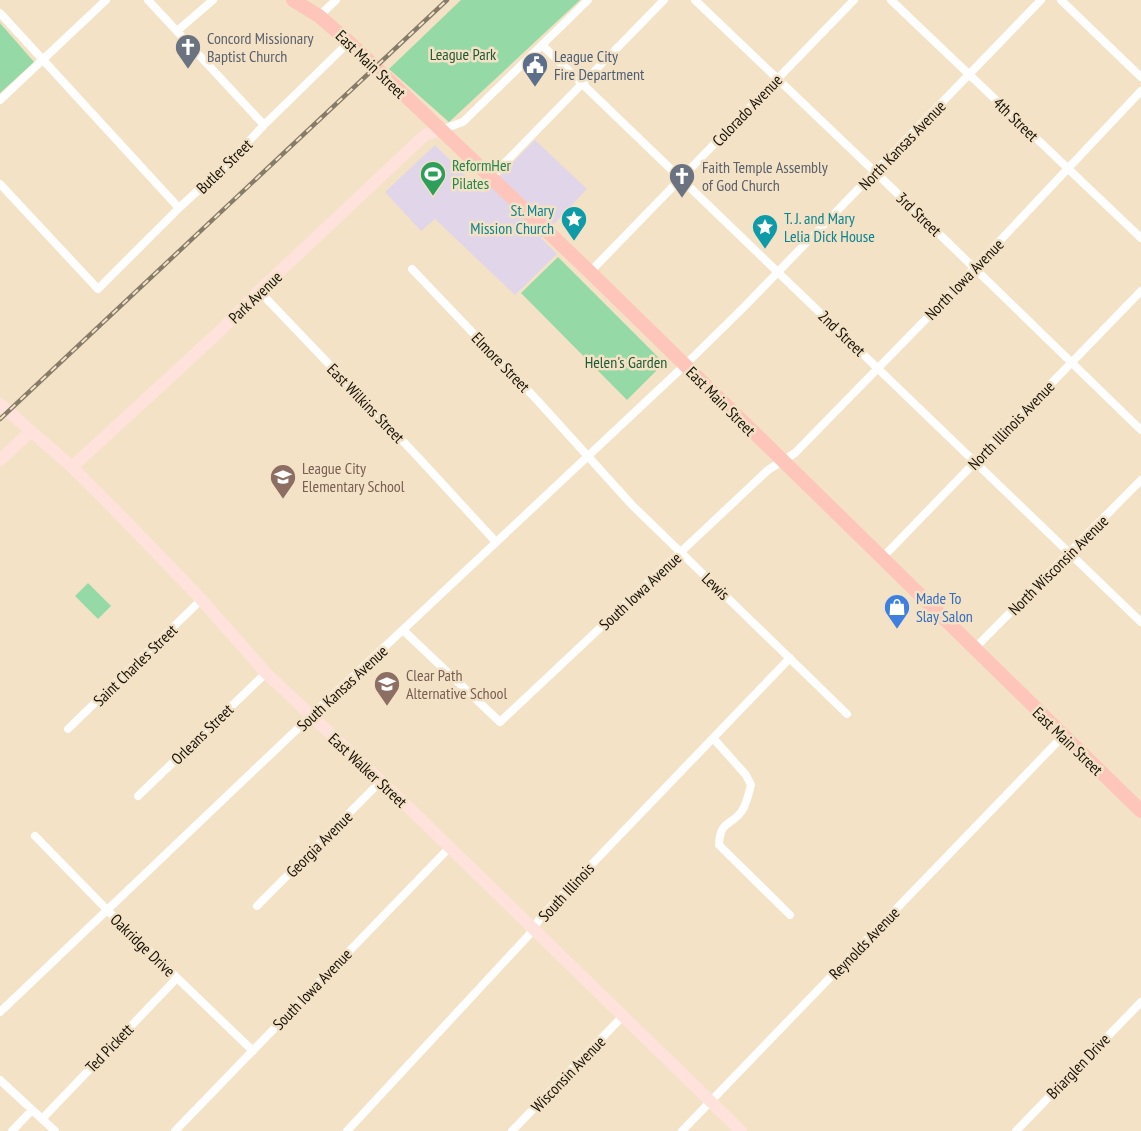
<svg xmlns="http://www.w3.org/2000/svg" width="1141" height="1131" viewBox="0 0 1141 1131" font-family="'PT Sans Narrow',sans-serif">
  <rect width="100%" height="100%" fill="#f3e2c6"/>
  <path fill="#e1d5e9" d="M535 140 587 189 541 238 557 254 515 295 435 219 421 231 385 192 435 145 483 193Z"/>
  <path fill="#94d9a6" d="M461 0H580L449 122 389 69Z
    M0 23 34 62 0 93Z
    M558 257 664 363 627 400 521 293Z
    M88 583 111 606 98 619 75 596Z"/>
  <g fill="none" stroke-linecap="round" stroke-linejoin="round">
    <path stroke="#fff" stroke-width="8" d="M148 0 264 125
      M695 0 898 194 1141 430
      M891 0 1141 238
      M1061 0 1141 77
      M0 13 179 208
      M319 16 336 0
      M177 31 213 0
      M542 45 1141 622
      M0 100 106 0
      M440 130 463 122 588 0
      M491 177 664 0
      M0 184 98 289 179 208 232 159 264 125 349 42
      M412 269 537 400 632 505 847 714
      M590 272 854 0
      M259 291 416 455 496 542
      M882 558 1141 291
      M404 631 500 722 768 470 795 453 928 317 1141 91
      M974 649 1141 480
      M68 729 201 600
      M713 738 746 775 751 785C749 792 747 802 743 809 734 826 720 818 719 845L790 915
      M138 796 266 673
      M35 836 118 921 253 1051
      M257 906 381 781
      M0 1012 311 716 685 365 745 306 1041 0
      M0 1080 55 1131
      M42 1119 177 978
      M12 1131 32 1110
      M175 1131 450 847
      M347 1131 528 936 541 917 790 658
      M512 1131 623 1016
      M682 1131 1063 736
      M1016 1131 1141 1002"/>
    <path stroke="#ffe2dc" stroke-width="12" d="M0 404 72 467 119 514 199 597 266 673 401 800 741 1131
      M0 460 31 431
      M72 467 219 332 259 291 425 135 440 130"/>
    <path stroke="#fec5ba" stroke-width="14" d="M293 0 319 16 349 42 590 272 1141 811"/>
    <g stroke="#877c69" stroke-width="4.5">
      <path id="rail" d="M0 419 447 0"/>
    </g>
    <use href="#rail" stroke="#f3e2c6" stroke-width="2" stroke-dasharray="7" stroke-linecap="butt"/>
  </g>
  <defs>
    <g id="church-pin" transform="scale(1.35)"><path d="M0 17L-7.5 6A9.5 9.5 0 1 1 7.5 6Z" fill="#6b7280" stroke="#f3e2c6"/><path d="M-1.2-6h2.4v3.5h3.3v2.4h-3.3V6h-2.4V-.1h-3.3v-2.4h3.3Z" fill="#fff"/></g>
    <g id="civic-pin" transform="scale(1.35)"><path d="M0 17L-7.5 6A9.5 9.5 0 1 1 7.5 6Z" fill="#5c6f8a" stroke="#f3e2c6"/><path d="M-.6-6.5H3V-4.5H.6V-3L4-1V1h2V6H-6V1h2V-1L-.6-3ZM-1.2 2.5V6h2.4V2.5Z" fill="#fff"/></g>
    <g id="stadium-pin" transform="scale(1.35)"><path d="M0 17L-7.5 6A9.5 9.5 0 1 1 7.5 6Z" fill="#2e9e5b" stroke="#f3e2c6"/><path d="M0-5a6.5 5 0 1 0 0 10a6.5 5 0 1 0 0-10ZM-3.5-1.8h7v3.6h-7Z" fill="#fff"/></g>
    <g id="sight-pin" transform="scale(1.35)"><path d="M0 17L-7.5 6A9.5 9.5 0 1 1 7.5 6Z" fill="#0f9aa8" stroke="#f3e2c6"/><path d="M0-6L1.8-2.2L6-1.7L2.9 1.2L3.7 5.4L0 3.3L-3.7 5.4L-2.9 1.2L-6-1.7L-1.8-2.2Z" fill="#fff"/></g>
    <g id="school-pin" transform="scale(1.35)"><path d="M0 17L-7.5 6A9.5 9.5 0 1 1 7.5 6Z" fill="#8d6e63" stroke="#f3e2c6"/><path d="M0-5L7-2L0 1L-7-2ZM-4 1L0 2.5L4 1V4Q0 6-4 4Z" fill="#fff"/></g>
    <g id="shop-pin" transform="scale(1.35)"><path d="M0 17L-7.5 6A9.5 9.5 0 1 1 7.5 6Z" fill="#3f7fe0" stroke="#f3e2c6"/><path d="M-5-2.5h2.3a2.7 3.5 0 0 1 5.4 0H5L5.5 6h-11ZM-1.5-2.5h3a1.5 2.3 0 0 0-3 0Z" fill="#fff"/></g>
  </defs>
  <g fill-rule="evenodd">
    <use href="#church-pin" x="188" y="47"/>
    <use href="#civic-pin" x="535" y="65"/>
    <use href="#stadium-pin" x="433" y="174"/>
    <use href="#church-pin" x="682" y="176"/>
    <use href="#sight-pin" x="574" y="219"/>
    <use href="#sight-pin" x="765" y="227"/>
    <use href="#school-pin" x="283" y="477"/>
    <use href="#shop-pin" x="897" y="607"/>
    <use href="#school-pin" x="387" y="684"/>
  </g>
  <g text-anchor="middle" stroke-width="5" stroke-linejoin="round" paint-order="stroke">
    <g font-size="16" fill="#5b616d" stroke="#f3e2c6" text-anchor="start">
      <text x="207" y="44">Concord Missionary<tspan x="207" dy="18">Baptist Church</tspan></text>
      <text x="702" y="173">Faith Temple Assembly<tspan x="702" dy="18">of God Church</tspan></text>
    </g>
    <g font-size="16" fill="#205833" stroke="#f3e2c6">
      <text x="463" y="60">League Park</text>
      <text x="626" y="368">Helen's Garden</text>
    </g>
    <g font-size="16" fill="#4e5e75" stroke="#f3e2c6" text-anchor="start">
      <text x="554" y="62">League City<tspan x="554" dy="18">Fire Department</tspan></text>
    </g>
    <g font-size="16" fill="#171208" stroke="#f3e2c6">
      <text transform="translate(371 64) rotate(44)" y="6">East Main Street</text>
      <text transform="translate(747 110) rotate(-46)" y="6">Colorado Avenue</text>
      <text transform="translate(1016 119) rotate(44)" y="6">4th Street</text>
      <text transform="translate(902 145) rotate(-46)" y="6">North Kansas Avenue</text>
      <text transform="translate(224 166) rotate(-44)" y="6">Butler Street</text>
      <text transform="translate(919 214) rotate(44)" y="6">3rd Street</text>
      <text transform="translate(964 279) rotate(-46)" y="6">North Iowa Avenue</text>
      <text transform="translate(255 297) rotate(-44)" y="6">Park Avenue</text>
      <text transform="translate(842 333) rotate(44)" y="6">2nd Street</text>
      <text transform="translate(501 362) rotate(46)" y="6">Elmore Street</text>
      <text transform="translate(721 401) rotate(45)" y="6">East Main Street</text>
      <text transform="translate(366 403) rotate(46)" y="6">East Wilkins Street</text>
      <text transform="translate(1011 425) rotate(-46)" y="6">North Illinois Avenue</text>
      <text transform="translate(1058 565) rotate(-45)" y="6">North Wisconsin Avenue</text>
      <text transform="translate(716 586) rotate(44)" y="6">Lewis</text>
      <text transform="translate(640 591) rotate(-43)" y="6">South Iowa Avenue</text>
      <text transform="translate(135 665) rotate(-44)" y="6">Saint Charles Street</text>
      <text transform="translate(342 688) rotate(-43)" y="6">South Kansas Avenue</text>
      <text transform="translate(202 734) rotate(-44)" y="6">Orleans Street</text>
      <text transform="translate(1068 741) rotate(44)" y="6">East Main Street</text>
      <text transform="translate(368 770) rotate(43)" y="6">East Walker Street</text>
      <text transform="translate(319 844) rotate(-45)" y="6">Georgia Avenue</text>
      <text transform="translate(566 892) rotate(-47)" y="6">South Illinois</text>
      <text transform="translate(864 943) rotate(-46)" y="6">Reynolds Avenue</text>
      <text transform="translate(143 945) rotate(44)" y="6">Oakridge Drive</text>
      <text transform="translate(312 989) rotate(-46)" y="6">South Iowa Avenue</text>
      <text transform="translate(109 1048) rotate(-46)" y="6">Ted Pickett</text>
      <text transform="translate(1078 1066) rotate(-46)" y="6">Briarglen Drive</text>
      <text transform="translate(568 1074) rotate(-46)" y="6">Wisconsin Avenue</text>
    </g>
    <g font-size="16" fill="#27864d" stroke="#f3e2c6" text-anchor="start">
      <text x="452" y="171">ReformHer<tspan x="452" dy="18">Pilates</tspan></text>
    </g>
    <g font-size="16" fill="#0d838f" stroke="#f3e2c6" text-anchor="end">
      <text x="554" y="216">St. Mary<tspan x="554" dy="18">Mission Church</tspan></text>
      <text x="784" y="224" text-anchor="start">T. J. and Mary<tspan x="784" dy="18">Lelia Dick House</tspan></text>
    </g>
    <g font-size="16" fill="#785e54" stroke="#f3e2c6" text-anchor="start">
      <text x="302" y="474">League City<tspan x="302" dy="18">Elementary School</tspan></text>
      <text x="406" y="681">Clear Path<tspan x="406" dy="18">Alternative School</tspan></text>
    </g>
    <g font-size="16" fill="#366cbe" stroke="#f3e2c6" text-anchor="start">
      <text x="916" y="604">Made To<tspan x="916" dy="18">Slay Salon</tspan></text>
    </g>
  </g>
</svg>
